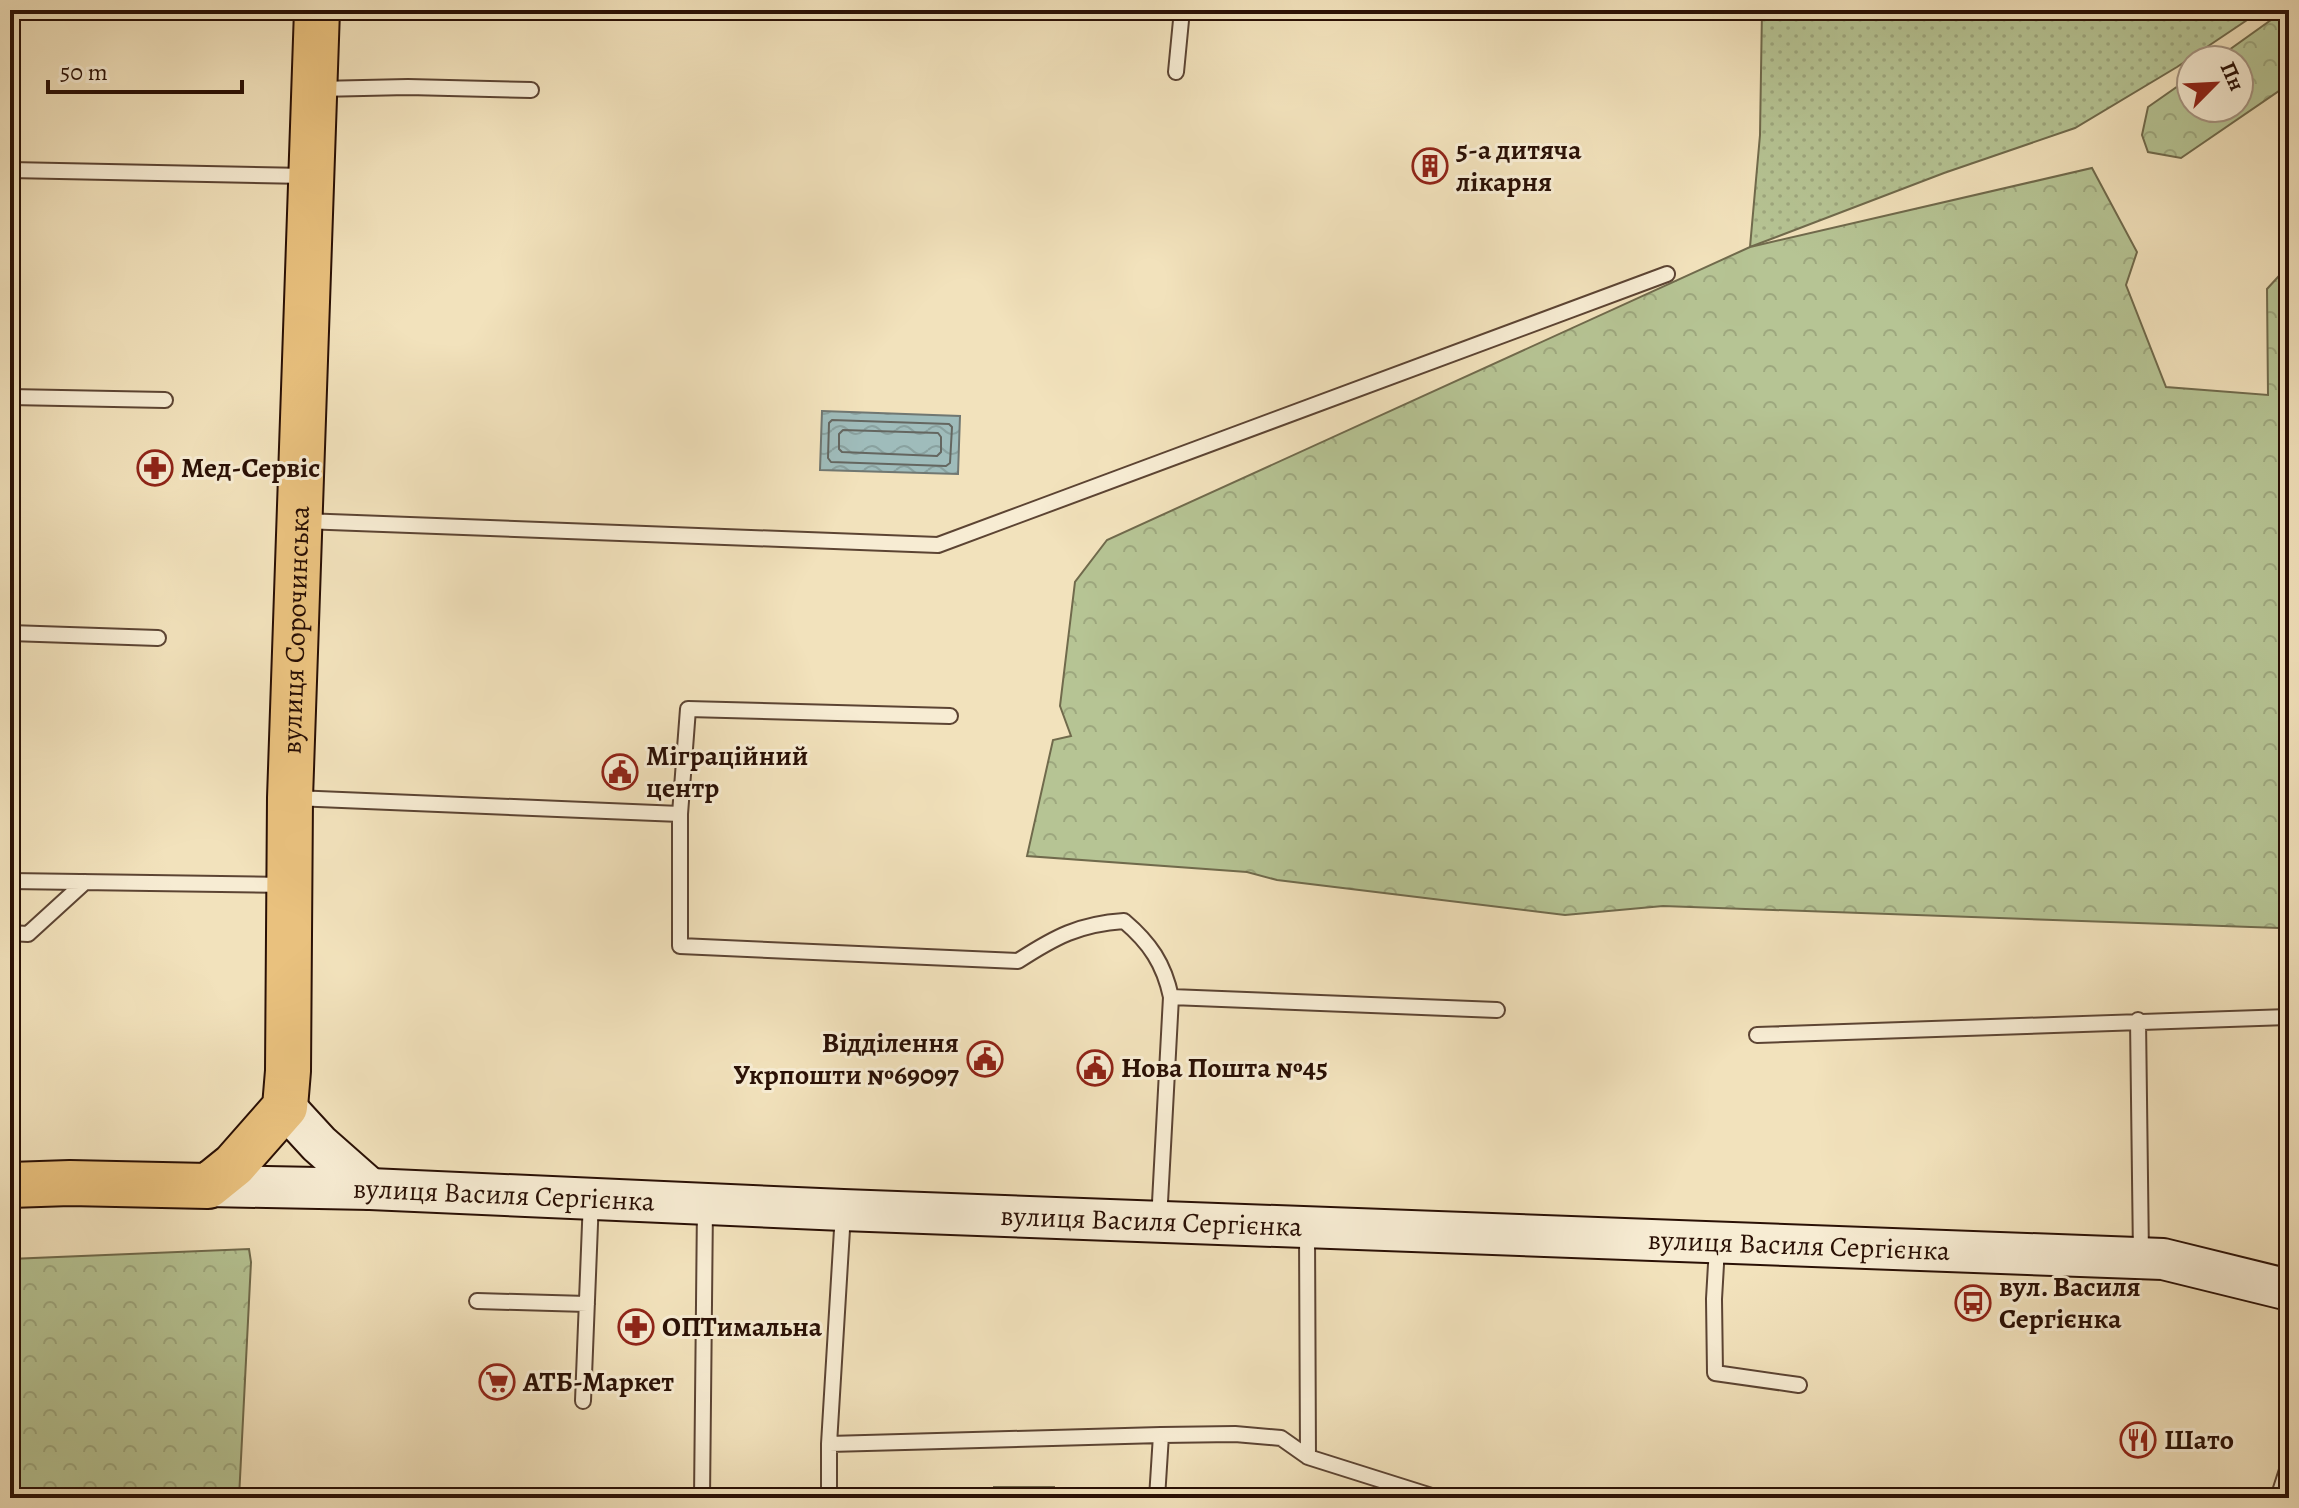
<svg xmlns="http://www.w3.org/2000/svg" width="2299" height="1508" font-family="Alegreya,serif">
	<defs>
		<pattern id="grass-dots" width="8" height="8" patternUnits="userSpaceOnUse" patternTransform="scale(2)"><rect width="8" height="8" fill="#b6c494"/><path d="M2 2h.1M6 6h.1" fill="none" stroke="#9da77e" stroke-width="1.8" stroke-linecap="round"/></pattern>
		<pattern id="forest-crowns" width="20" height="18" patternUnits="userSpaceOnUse" patternTransform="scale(2)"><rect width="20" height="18" fill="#b6c494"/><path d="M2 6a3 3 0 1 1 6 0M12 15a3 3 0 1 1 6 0" fill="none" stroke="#9da77e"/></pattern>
		<pattern id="water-waves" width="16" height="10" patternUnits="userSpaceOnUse" patternTransform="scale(2)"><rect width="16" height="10" fill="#9fbcbb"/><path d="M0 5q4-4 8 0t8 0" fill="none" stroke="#89a19f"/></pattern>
	</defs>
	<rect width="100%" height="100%" fill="#f2e2bc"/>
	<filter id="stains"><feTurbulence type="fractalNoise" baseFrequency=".0025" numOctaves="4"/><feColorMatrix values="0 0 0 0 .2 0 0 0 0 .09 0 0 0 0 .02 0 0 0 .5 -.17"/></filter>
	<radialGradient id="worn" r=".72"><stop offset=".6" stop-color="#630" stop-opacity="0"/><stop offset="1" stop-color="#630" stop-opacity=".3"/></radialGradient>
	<path fill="url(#grass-dots)" stroke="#706a4c" stroke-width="2" d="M1762 10H2262L2177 67 2075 128 1944 173 1750 247 1760 135Z"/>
	<path fill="url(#forest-crowns)" stroke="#706a4c" stroke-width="2" d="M2285 10H2289V84L2181 158 2148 152 2142 135 2148 107 2191 77V108H2239V60H2215Z
		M2092 168 2137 252 2126 285 2166 387 2268 395 2267 289 2289 265V920L2279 928 1663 906 1565 915 1277 880 1247 872 1027 856 1053 740 1071 736 1060 706 1075 582 1107 540 1750 247Z
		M249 1249 251 1262 239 1498H10V1259Z
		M994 1487H1054V1498H994Z"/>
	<path fill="url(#water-waves)" stroke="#707772" stroke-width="2" d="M822 411 960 416 958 474 820 470Z"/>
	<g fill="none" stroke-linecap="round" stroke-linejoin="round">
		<path stroke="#646660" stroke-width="2" d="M832 420 949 424 952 427 950 463 946 466 831 462 828 458 829 423Z
			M843 430 938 433 941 437V452L937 456 842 452 839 449V434Z"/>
		<defs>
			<path id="lane" d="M1176 72 1182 10
				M318 89 408 87 531 90
				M10 170 306 176
				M10 397 165 400
				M303 521 938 545 1667 274
				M10 633 158 638
				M294 798 680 814V946L1018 961C1055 937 1079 924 1124 921 1150 943 1164 964 1171 997
				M680 814 688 709 950 716
				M10 881 286 885
				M10 933 28 934 85 882
				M2138 1020 2141 1256
				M1757 1035 2289 1017
				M1159 1221 1171 997 1497 1010
				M1307 1231 1308 1457 1438 1498
				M1717 1247 1714 1299 1715 1373 1799 1385
				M477 1301 587 1304
				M583 1401 591 1199
				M1161 1435 1235 1434 1281 1438 1308 1457
				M829 1444 843 1213
				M702 1498 705 1206
				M829 1498V1444L1161 1435 1157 1498
				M2278 1498 2289 1464"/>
			<g id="secondary">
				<path d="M285 1107 319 1144 370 1189"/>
				<path id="s1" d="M208 1186 370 1189 843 1210 2163 1259 2289 1290"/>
			</g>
			<g id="primary">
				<path id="s2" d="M10 1185 70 1183 208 1186 234 1165 285 1107 288 1071 290 798 317 10"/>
			</g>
		</defs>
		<use href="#lane" stroke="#5c4433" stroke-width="18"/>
		<use href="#secondary" stroke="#2a1005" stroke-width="44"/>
		<use href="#primary" stroke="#2a1005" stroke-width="48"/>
		<use href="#lane" stroke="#f7ecd3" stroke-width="14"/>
		<use href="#secondary" stroke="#f7ecd3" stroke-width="40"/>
		<use href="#primary" stroke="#e9c17e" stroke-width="44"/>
	</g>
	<defs>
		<symbol id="building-ring" viewBox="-11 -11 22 22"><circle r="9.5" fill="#f7ecd3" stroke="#8f2418" stroke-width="1.5"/><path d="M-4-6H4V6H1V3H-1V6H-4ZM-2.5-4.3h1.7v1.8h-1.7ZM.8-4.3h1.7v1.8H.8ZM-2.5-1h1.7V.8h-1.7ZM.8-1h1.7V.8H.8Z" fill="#8f2418"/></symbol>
		<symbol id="pharmacy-ring" viewBox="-11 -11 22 22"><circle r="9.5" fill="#f7ecd3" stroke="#8f2418" stroke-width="1.5"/><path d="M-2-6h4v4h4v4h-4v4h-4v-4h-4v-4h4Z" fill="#8f2418"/></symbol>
		<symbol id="civic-ring" viewBox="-11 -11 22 22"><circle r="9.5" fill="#f7ecd3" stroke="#8f2418" stroke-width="1.5"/><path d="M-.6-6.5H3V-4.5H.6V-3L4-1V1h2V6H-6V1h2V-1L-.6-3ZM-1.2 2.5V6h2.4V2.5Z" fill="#8f2418"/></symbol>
		<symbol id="bus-ring" viewBox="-11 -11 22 22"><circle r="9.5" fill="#f7ecd3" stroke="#8f2418" stroke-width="1.5"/><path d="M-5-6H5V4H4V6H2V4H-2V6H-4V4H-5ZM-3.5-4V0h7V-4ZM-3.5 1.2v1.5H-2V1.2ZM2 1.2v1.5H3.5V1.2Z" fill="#8f2418"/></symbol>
		<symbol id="supermarket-ring" viewBox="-11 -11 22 22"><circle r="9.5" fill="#f7ecd3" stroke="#8f2418" stroke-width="1.5"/><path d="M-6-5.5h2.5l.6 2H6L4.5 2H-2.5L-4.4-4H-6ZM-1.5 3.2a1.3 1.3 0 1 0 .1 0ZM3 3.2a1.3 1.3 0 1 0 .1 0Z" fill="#8f2418"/></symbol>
		<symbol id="restaurant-ring" viewBox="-11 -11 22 22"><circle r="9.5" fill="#f7ecd3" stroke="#8f2418" stroke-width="1.5"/><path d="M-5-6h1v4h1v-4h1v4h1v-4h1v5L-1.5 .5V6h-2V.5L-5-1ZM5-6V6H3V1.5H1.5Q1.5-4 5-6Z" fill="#8f2418"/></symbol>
	</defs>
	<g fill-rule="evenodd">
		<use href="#building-ring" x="1410" y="146" width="40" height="40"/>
		<use href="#pharmacy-ring" x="135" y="448" width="40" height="40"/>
		<use href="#civic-ring" x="600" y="752" width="40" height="40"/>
		<use href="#civic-ring" x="965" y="1039" width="40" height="40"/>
		<use href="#civic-ring" x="1075" y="1048" width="40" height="40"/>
		<use href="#bus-ring" x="1953" y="1283" width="40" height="40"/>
		<use href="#pharmacy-ring" x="616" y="1307" width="40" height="40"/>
		<use href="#supermarket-ring" x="477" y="1362" width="40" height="40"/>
		<use href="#restaurant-ring" x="2118" y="1420" width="40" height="40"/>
	</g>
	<g text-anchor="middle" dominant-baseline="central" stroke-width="6" stroke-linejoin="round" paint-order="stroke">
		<g font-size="28" font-weight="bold" fill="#2a1005" stroke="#f7ecd3" text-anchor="start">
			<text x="1456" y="150">5-а дитяча<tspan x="1456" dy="32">лікарня</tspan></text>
			<text x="181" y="468">Мед-Сервіс</text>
			<text x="646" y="756">Міграційний<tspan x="646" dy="32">центр</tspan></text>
			<text x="959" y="1043" text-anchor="end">Відділення<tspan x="959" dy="32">Укрпошти №69097</tspan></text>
			<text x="1121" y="1068">Нова Пошта №45</text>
			<text x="1999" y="1287">вул. Василя<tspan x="1999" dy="32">Сергієнка</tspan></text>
			<text x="662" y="1327">ОПТимальна</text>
			<text x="523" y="1382">АТБ-Маркет</text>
			<text x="2164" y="1440">Шато</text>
		</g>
		<g font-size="28" fill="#2a1005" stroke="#f7ecd3">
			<text stroke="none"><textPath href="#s2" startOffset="786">вулиця Сорочинська</textPath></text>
			<text stroke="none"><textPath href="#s1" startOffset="296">вулиця Василя Сергієнка</textPath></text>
			<text stroke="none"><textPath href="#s1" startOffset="944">вулиця Василя Сергієнка</textPath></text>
			<text stroke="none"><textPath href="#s1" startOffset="1592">вулиця Василя Сергієнка</textPath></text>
		</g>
	</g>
	<rect width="2299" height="1508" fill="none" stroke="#f2e2bc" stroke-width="40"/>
	<rect x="12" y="12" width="2275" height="1484" fill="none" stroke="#2a1005" stroke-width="4"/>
	<rect x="20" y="20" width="2259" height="1468" fill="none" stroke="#2a1005" stroke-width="2"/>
	<g transform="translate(2215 84) rotate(66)"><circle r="38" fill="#f7ecd3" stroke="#a59481" stroke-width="2"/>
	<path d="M0-6L14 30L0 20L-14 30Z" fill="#8f2418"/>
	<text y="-12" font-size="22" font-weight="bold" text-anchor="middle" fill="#2a1005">Пн</text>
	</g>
	<path d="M48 80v12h194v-12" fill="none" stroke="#2a1005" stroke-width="4"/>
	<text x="60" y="80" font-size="24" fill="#2a1005" stroke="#f7ecd3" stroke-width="6" paint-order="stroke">50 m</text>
	<rect width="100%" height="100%" filter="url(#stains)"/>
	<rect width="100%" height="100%" fill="url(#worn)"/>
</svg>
